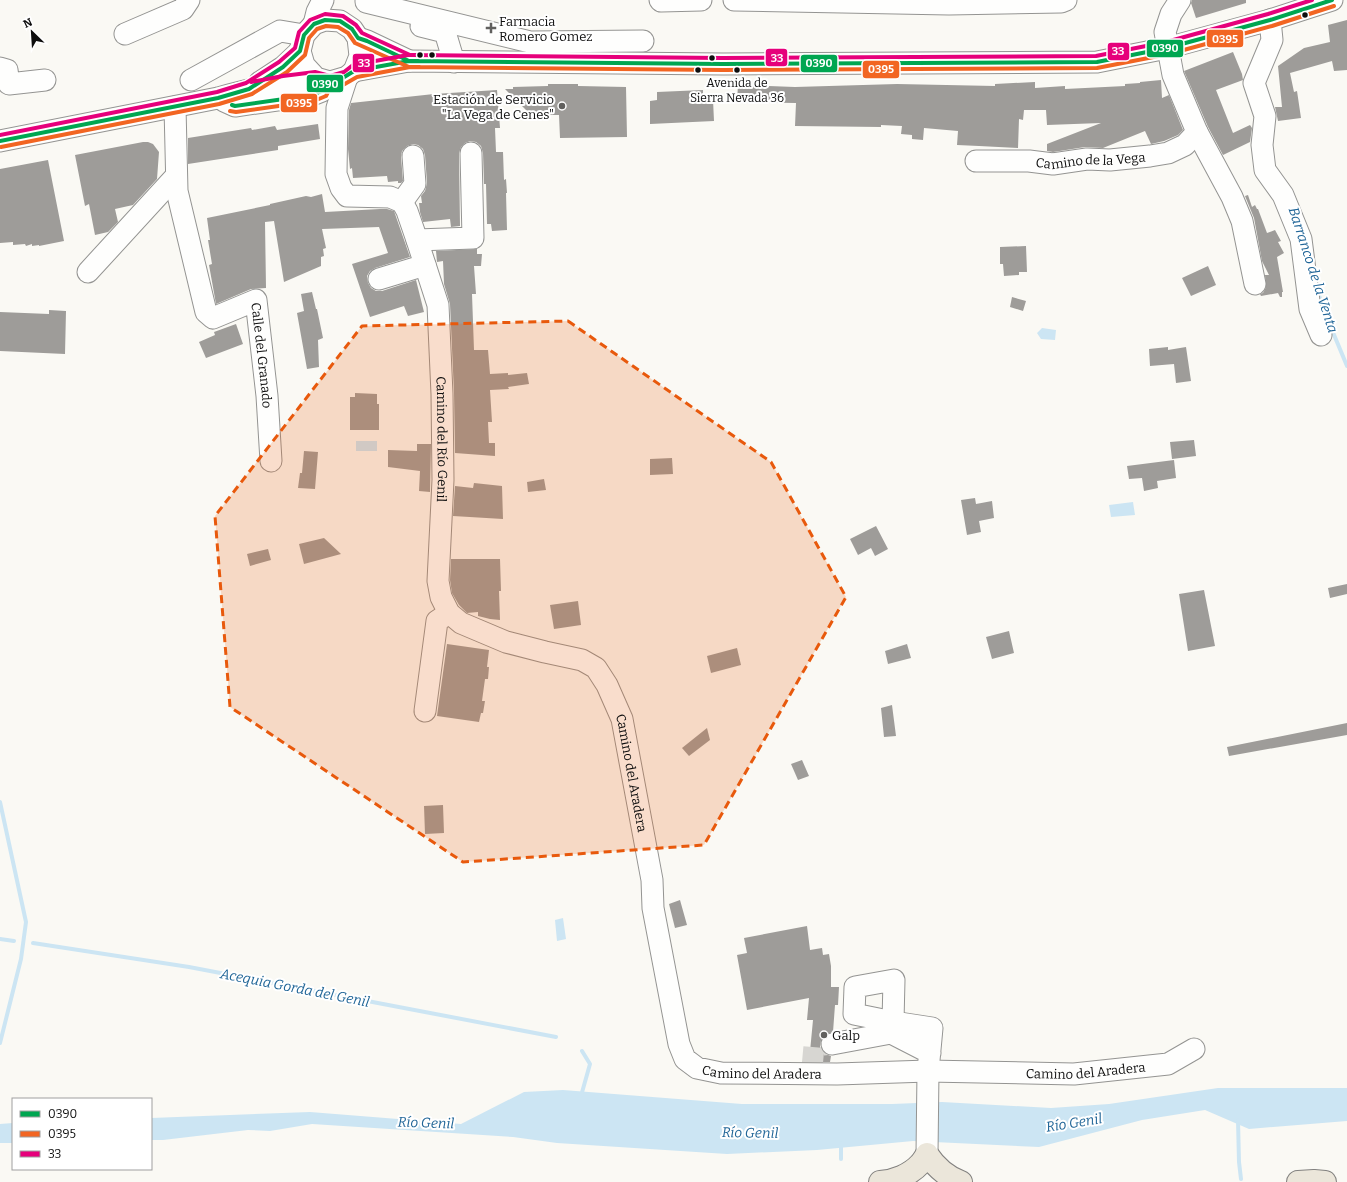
<svg xmlns="http://www.w3.org/2000/svg" width="1347" height="1182" font-family="Bitter,serif">
	<rect width="100%" height="100%" fill="#faf9f4"/>
	<path fill="#cce5f3" d="M1042 328 1056 330 1055 340 1041 339 1037 333Z
		M356 441H377V451H356Z
		M1133 502 1135 515 1111 517 1109 505Z
		M563 918 566 939 557 941 555 920Z
		M1218 1088H1347V1121L1249 1129 1205 1110 1142 1120 1039 1147 913 1141 817 1150 727 1154 557 1143 513 1137 312 1124 270 1131 248 1130 163 1140H151V1118L310 1112 461 1124 524 1092 563 1090 742 1104H892L942 1102 1051 1108 1109 1104Z
		M13 1123V1143H0V1124Z"/>
	<g fill="none" stroke-linecap="round" stroke-linejoin="round">
		<path stroke="#cce5f3" stroke-width="4" d="M1317 288 1322 306 1347 366
			M0 802 26 922 21 959 0 1043
			M0 939 14 941
			M33 943 189 967 556 1037
			M581 1096 590 1064 582 1051
			M1238 1120 1239 1162 1241 1179
			M841 1143V1159"/>
	</g>
	<path fill="#9e9c99" d="M1192 0H1246V3L1196 18 1191 3Z
		M1347 20V70L1334 71 1332 61 1290 73 1294 92 1297 91 1301 118 1278 121 1275 107H1282L1278 66 1304 48 1330 42 1328 25Z
		M1233 52 1242 74 1243 80 1216 90 1233 133 1250 125 1252 128 1250 142 1223 155 1208 127 1184 71Z
		M1161 80 1162 98 1169 95 1183 130 1178 135 1164 141 1151 144 1145 131 1103 148 1085 147 1053 152 1047 151V144L1101 123 1047 125 1046 110H1024L1023 120 1019 119 1018 148 979 146 957 145 958 131 924 128 923 140 912 139V135L901 134 902 126 881 125V127L795 126 796 103 737 102 738 85 795 87 897 84 995 86V84L1035 82V88L1065 86V89L1125 86V84L1140 83V82Z
		M548 84H578V86L626 87 627 137 560 138 559 115H531L505 89H513V87L548 86Z
		M497 90 500 128H495L496 152H503L504 180 506 179 507 193H506L507 230 492 231 491 224H487L486 184H484L483 153 481 146 476 142 470 141 465 143 461 147 459 153 460 226 451 227 450 219 423 222 420 212 419 203H422L421 196 425 191 427 183 425 155 423 149 418 145 413 144 407 146 402 151 401 157 403 181 401 183H398V181L388 182 387 176 353 178 352 168 350 169 348 149 349 110 351 103 434 94Z
		M703 90V100H713L714 121 650 124V101L657 100V92Z
		M318 124 320 139 278 146V150L188 164V138L251 128 252 130 275 126 277 130Z
		M143 142H148L153 144 159 152 157 179 133 205 115 209 118 222 108 232 95 235 89 204 85 206 75 155Z
		M48 160 64 241 39 246V245L32 246V244L26 246 25 244 13 245V242L0 243V169Z
		M322 194 325 212 380 209H387L394 211 410 257 375 268 370 271 367 276 368 283 371 288 376 291H382L416 280 424 312 408 316 404 306 370 317 352 264 388 253 379 227 322 229 326 248 323 249 324 256 321 257V266L284 282 274 221 265 222 266 288 251 289 216 304 209 265 212 264 208 240H210L207 218 270 205V204L306 196 311 197Z
		M1248 195 1252 207 1255 205 1257 209H1258L1267 233 1275 230 1281 241 1278 242 1284 253 1277 257 1283 292H1282V297H1280L1278 293 1261 296 1260 294 1263 293 1266 287 1265 275H1269L1262 261 1254 218 1245 196Z
		M1026 246 1027 272H1019V275L1004 276 1003 264H1000V247Z
		M477 249V254H482L481 266H474L476 294H472L474 350H488L490 374 508 373V375L527 373 529 384 508 387 509 389 490 390 492 422H488L489 443H495V456L455 453 454 393 450 304 444 284 443 261 437 262 436 251Z
		M1208 266 1216 285 1191 296 1182 278Z
		M312 292 316 309H317L323 338 318 340 319 367 307 369 297 313 304 311 301 294Z
		M1012 297 1026 301 1023 311 1010 307Z
		M49 310 66 311 65 354 0 351V312L49 314Z
		M236 324 243 344 206 358 199 342 215 335 214 332Z
		M1168 347V350L1186 347 1191 381 1176 383 1174 364 1150 366 1149 349Z
		M355 393 377 394V404H379V430H350V397H355Z
		M1194 440 1196 456 1172 459 1170 442Z
		M417 444H431L430 492 419 491 420 471 388 467V450L417 451Z
		M304 451 318 452 315 489 298 488 300 473H302Z
		M672 458 673 474 650 475V459Z
		M1174 460 1176 478 1157 481 1158 488 1144 491 1142 478 1129 479 1127 466Z
		M544 479 546 490 528 492 527 482Z
		M474 483 502 486 503 519 453 516 455 486 473 488Z
		M975 498 976 504 992 501 994 518 979 521 981 532 967 535 961 500Z
		M876 526 888 549 875 556 871 548 858 555 850 539Z
		M324 538 341 554 304 564 299 544Z
		M268 549 271 560 250 566 247 554Z
		M451 559H500L501 591H499L500 620 490 619 478 616V612L467 613 459 605 452 593 450 580Z
		M1347 584V594L1330 598 1328 588Z
		M1204 590 1215 646 1188 651 1179 594Z
		M578 601 581 625 554 629 550 605Z
		M1009 631 1014 653 992 659 986 637Z
		M447 644 489 650 487 667H489L488 679H485L482 701H485L483 713H481L479 722 437 716Z
		M907 644 911 658 888 664 885 651Z
		M737 648 741 665 711 673 707 656Z
		M892 705 896 736 884 737 881 708Z
		M1347 723V735L1229 756 1227 747Z
		M707 728 710 740 689 756 682 748Z
		M802 760 809 776 798 780 791 764Z
		M443 805 444 833 425 834 424 806Z
		M680 900 687 925 675 928 669 904Z
		M807 926 810 950 822 948 823 955 829 954 831 966V987H839L838 1005H835L833 1032 825 1035 821 1040 820 1047 823 1051 828 1055 831 1056 830 1062H809L813 1020H807L809 998 747 1010 737 955 747 953 744 938Z"/>
	<g fill="none" stroke-linecap="round" stroke-linejoin="round">
		<path stroke="#d7d6d2" stroke-width="21" stroke-dasharray="21 10" stroke-linecap="butt" d="M812 1068 814 1046 832 1044"/>
		<defs>
			<g id="minor">
				<path d="M366 0V2L530 42 643 41"/>
				<path d="M660 0 661 1 701 0"/>
				<path d="M734 0 949 4 1061 2 1066 0"/>
				<path d="M325 20 340 21 352 29 358 38 360 56 354 71 347 77 330 82 316 78 304 65 300 51 304 35 314 24Z"/>
				<path d="M1270 20 1272 40 1254 83 1265 116 1262 145 1265 170 1283 195 1301 239 1310 309 1321 335"/>
				<path d="M314 24 317 12 323 0"/>
				<path d="M421 26 445 32 454 62"/>
				<path d="M125 34 183 9 189 0"/>
				<path d="M358 38 367 41 409 61"/>
				<path d="M0 68 7 70 9 84 45 80"/>
				<path d="M354 71 409 61 723 64 1097 62 1167 48 1270 20 1332 0"/>
				<path id="s1" d="M347 77 337 108 336 174 341 188 347 196 390 197 402 202 407 211 417 240 438 305 442 394 443 480 438 581 441 597 449 613 461 623 506 642 545 652 582 660 596 668 607 685 622 719 652 880 653 908 679 1044 685 1059 697 1068 721 1073 837 1074 928 1071 1074 1074 1168 1064 1194 1049"/>
				<path d="M191 80 280 31 304 35"/>
				<path d="M260 82 283 67 300 51"/>
				<path d="M224 101 235 106 312 95 322 91 326 82"/>
				<path id="s2" d="M175 107 177 191 206 312 213 318 256 300 267 396 271 461"/>
				<path d="M1197 132 1232 197 1242 221 1255 284"/>
				<path d="M0 141 218 98C251 89 283 81 316 78"/>
				<path id="s3" d="M976 161H1029L1053 164 1087 159 1110 160 1150 156 1168 153 1185 145 1197 132 1173 75 1165 32 1171 14 1180 0"/>
				<path d="M402 202 415 184 413 156"/>
				<path d="M417 240 473 238 471 153"/>
				<path d="M88 272 176 176"/>
				<path d="M379 279 425 265"/>
				<path d="M425 711 437 621 449 613"/>
				<path d="M894 980 893 1022 854 1014 855 987Z"/>
				<path d="M832 1044 891 1033"/>
				<path d="M927 1154 928 1071 932 1028 893 1022 891 1033 930 1053"/>
			</g>
			<path id="major" d="M880 1182C894 1181 910 1175 920 1164 923 1161 925 1157 927 1154 935 1166 947 1177 961 1182
				M1298 1182 1314 1181 1325 1182"/>
		</defs>
		<use href="#minor" stroke="#949492" stroke-width="23"/>
		<use href="#major" stroke="#82817f" stroke-width="24"/>
		<use href="#minor" stroke="#fefefd" stroke-width="21"/>
		<use href="#major" stroke="#ebe6da" stroke-width="22"/>
		<defs>
			<path id="bus-1" d="M232 105 235 106 312 95 322 91 326 82H334L341 79 354 71 409 61H420
				M0 141 218 98 249 89 283 67 300 51 304 35 314 24 325 20 340 21 352 29 358 38 367 41 409 61 723 64 1097 62 1167 48 1270 20 1332 0"/>
			<path id="bus-2" d="M230 111 236 112 314 101 326 96 330 88 343 85 357 77 410 67H420
				M1 147 219 104 252 94 287 72 305 55 309 38 317 29 326 26 338 27 348 33 355 43 409 67 723 70 1097 68 1169 54 1272 26 1334 6"/>
			<path id="bus-3" d="M251 82 283 76 315 72 330 76 344 72 353 65 408 55H420
				M0 135 217 92 246 83 279 62 295 48 299 32 310 20 325 14 343 16 356 25 362 33 410 55 723 58 1096 56 1166 42 1268 14 1312 0"/>
		</defs>
		<use href="#bus-1" stroke="#fff" stroke-width="7"/>
		<use href="#bus-2" stroke="#fff" stroke-width="7"/>
		<use href="#bus-3" stroke="#fff" stroke-width="7"/>
		<use href="#bus-1" stroke="#00a651" stroke-width="4"/>
		<use href="#bus-2" stroke="#f26522" stroke-width="4"/>
		<use href="#bus-3" stroke="#e6007b" stroke-width="4"/>
	</g>
	<path fill="#e8590c" fill-opacity="0.2" stroke="#e8590c" stroke-width="3" stroke-dasharray="8 5" stroke-linejoin="round" d="M568 321 771 462 846 597 704 845 463 862 230 707 215 516 362 326Z"/>
	<g fill="#0e0e0e" stroke="#fff" stroke-width="1.5">
		<circle cx="1305" cy="15" r="3.5"/>
		<circle cx="420" cy="55" r="3.5"/>
		<circle cx="432" cy="55" r="3.5"/>
		<circle cx="712" cy="58" r="3.5"/>
		<circle cx="698" cy="70" r="3.5"/>
		<circle cx="737" cy="70" r="3.5"/>
	</g>
	<g fill="#61605e" stroke="#fff" stroke-width="1.5">
		<path d="M489 22h4v4h4v4h-4v4h-4v-4h-4v-4h4z"/>
		<circle cx="562" cy="106" r="4"/>
		<circle cx="824" cy="1035" r="4"/>
	</g>
	<g text-anchor="middle" dominant-baseline="central" stroke-width="4" stroke-linejoin="round" paint-order="stroke">
		<g font-size="12" fill="#0e0e0e" stroke="#fff">
			<text x="737" y="83">Avenida de<tspan x="737" dy="15">Sierra Nevada 36</tspan></text>
		</g>
		<g font-size="13" fill="#0e0e0e" stroke="#fff" text-anchor="start">
			<text x="499" y="21">Farmacia<tspan x="499" dy="15">Romero Gomez</tspan></text>
			<text x="554" y="99" text-anchor="end">Estación de Servicio<tspan x="554" dy="15">"La Vega de Cenes"</tspan></text>
			<text x="832" y="1035">Galp</text>
		</g>
		<g font-size="13" fill="#0e0e0e" stroke="#fff">
			<text stroke="none"><textPath href="#s3" startOffset="115">Camino de la Vega</textPath></text>
			<text stroke="none"><textPath href="#s2" startOffset="320">Calle del Granado</textPath></text>
			<text stroke="none"><textPath href="#s1" startOffset="423">Camino del Río Genil</textPath></text>
			<text stroke="none"><textPath href="#s1" startOffset="870">Camino del Aradera</textPath></text>
			<text stroke="none"><textPath href="#s1" startOffset="1566">Camino del Aradera</textPath></text>
			<text stroke="none"><textPath href="#s1" startOffset="1242">Camino del Aradera</textPath></text>
		</g>
		<g font-size="14" font-style="italic" fill="#206597" stroke="#fff">
			<text transform="translate(1313 270) rotate(72)">Barranco de la Venta</text>
			<text transform="translate(295 988) rotate(11)">Acequia Gorda del Genil</text>
			<text transform="translate(426 1123) rotate(2)">Río Genil</text>
			<text transform="translate(1074 1123) rotate(-9)">Río Genil</text>
			<text transform="translate(750 1133) rotate(1)">Río Genil</text>
		</g>
	</g>
	<g stroke="#fff" stroke-width="1.5">
		<rect x="1206" y="29" width="38" height="19" rx="4" fill="#f26522"/>
		<rect x="1146" y="39" width="38" height="19" rx="4" fill="#00a651"/>
		<rect x="1107" y="42" width="23" height="19" rx="4" fill="#e6007b"/>
		<rect x="765" y="48" width="23" height="19" rx="4" fill="#e6007b"/>
		<rect x="352" y="53" width="23" height="20" rx="4" fill="#e6007b"/>
		<rect x="800" y="54" width="38" height="19" rx="4" fill="#00a651"/>
		<rect x="862" y="60" width="38" height="19" rx="4" fill="#f26522"/>
		<rect x="306" y="74" width="38" height="19" rx="4" fill="#00a651"/>
		<rect x="280" y="93" width="38" height="20" rx="4" fill="#f26522"/>
	</g>
	<g font-size="11" text-anchor="middle" font-weight="bold" fill="#fff">
		<text x="1225" y="43">0395</text>
		<text x="1165" y="52">0390</text>
		<text x="1118" y="55">33</text>
		<text x="777" y="62">33</text>
		<text x="364" y="67">33</text>
		<text x="819" y="67">0390</text>
		<text x="881" y="73">0395</text>
		<text x="325" y="88">0390</text>
		<text x="299" y="107">0395</text>
	</g>
	<rect x="12" y="1098" width="140" height="72" fill="#ffffff" stroke="#9f9f9f"/>
	<rect x="20" y="1111" width="20" height="6" fill="#00a651" stroke="#9f9f9f"/>
	<text x="48" y="1118" font-size="12" fill="#0e0e0e">0390</text>
	<rect x="20" y="1131" width="20" height="6" fill="#f26522" stroke="#9f9f9f"/>
	<text x="48" y="1138" font-size="12" fill="#0e0e0e">0395</text>
	<rect x="20" y="1151" width="20" height="6" fill="#e6007b" stroke="#9f9f9f"/>
	<text x="48" y="1158" font-size="12" fill="#0e0e0e">33</text>
	<g transform="translate(32 32) rotate(335)" stroke="#ffffff" stroke-width="3" paint-order="stroke">
	<path d="M0-3L7 15L0 10L-7 15Z" fill="#0e0e0e"/>
	<text y="-6" font-size="11" font-weight="bold" text-anchor="middle" fill="#0e0e0e">N</text>
	</g>
</svg>
